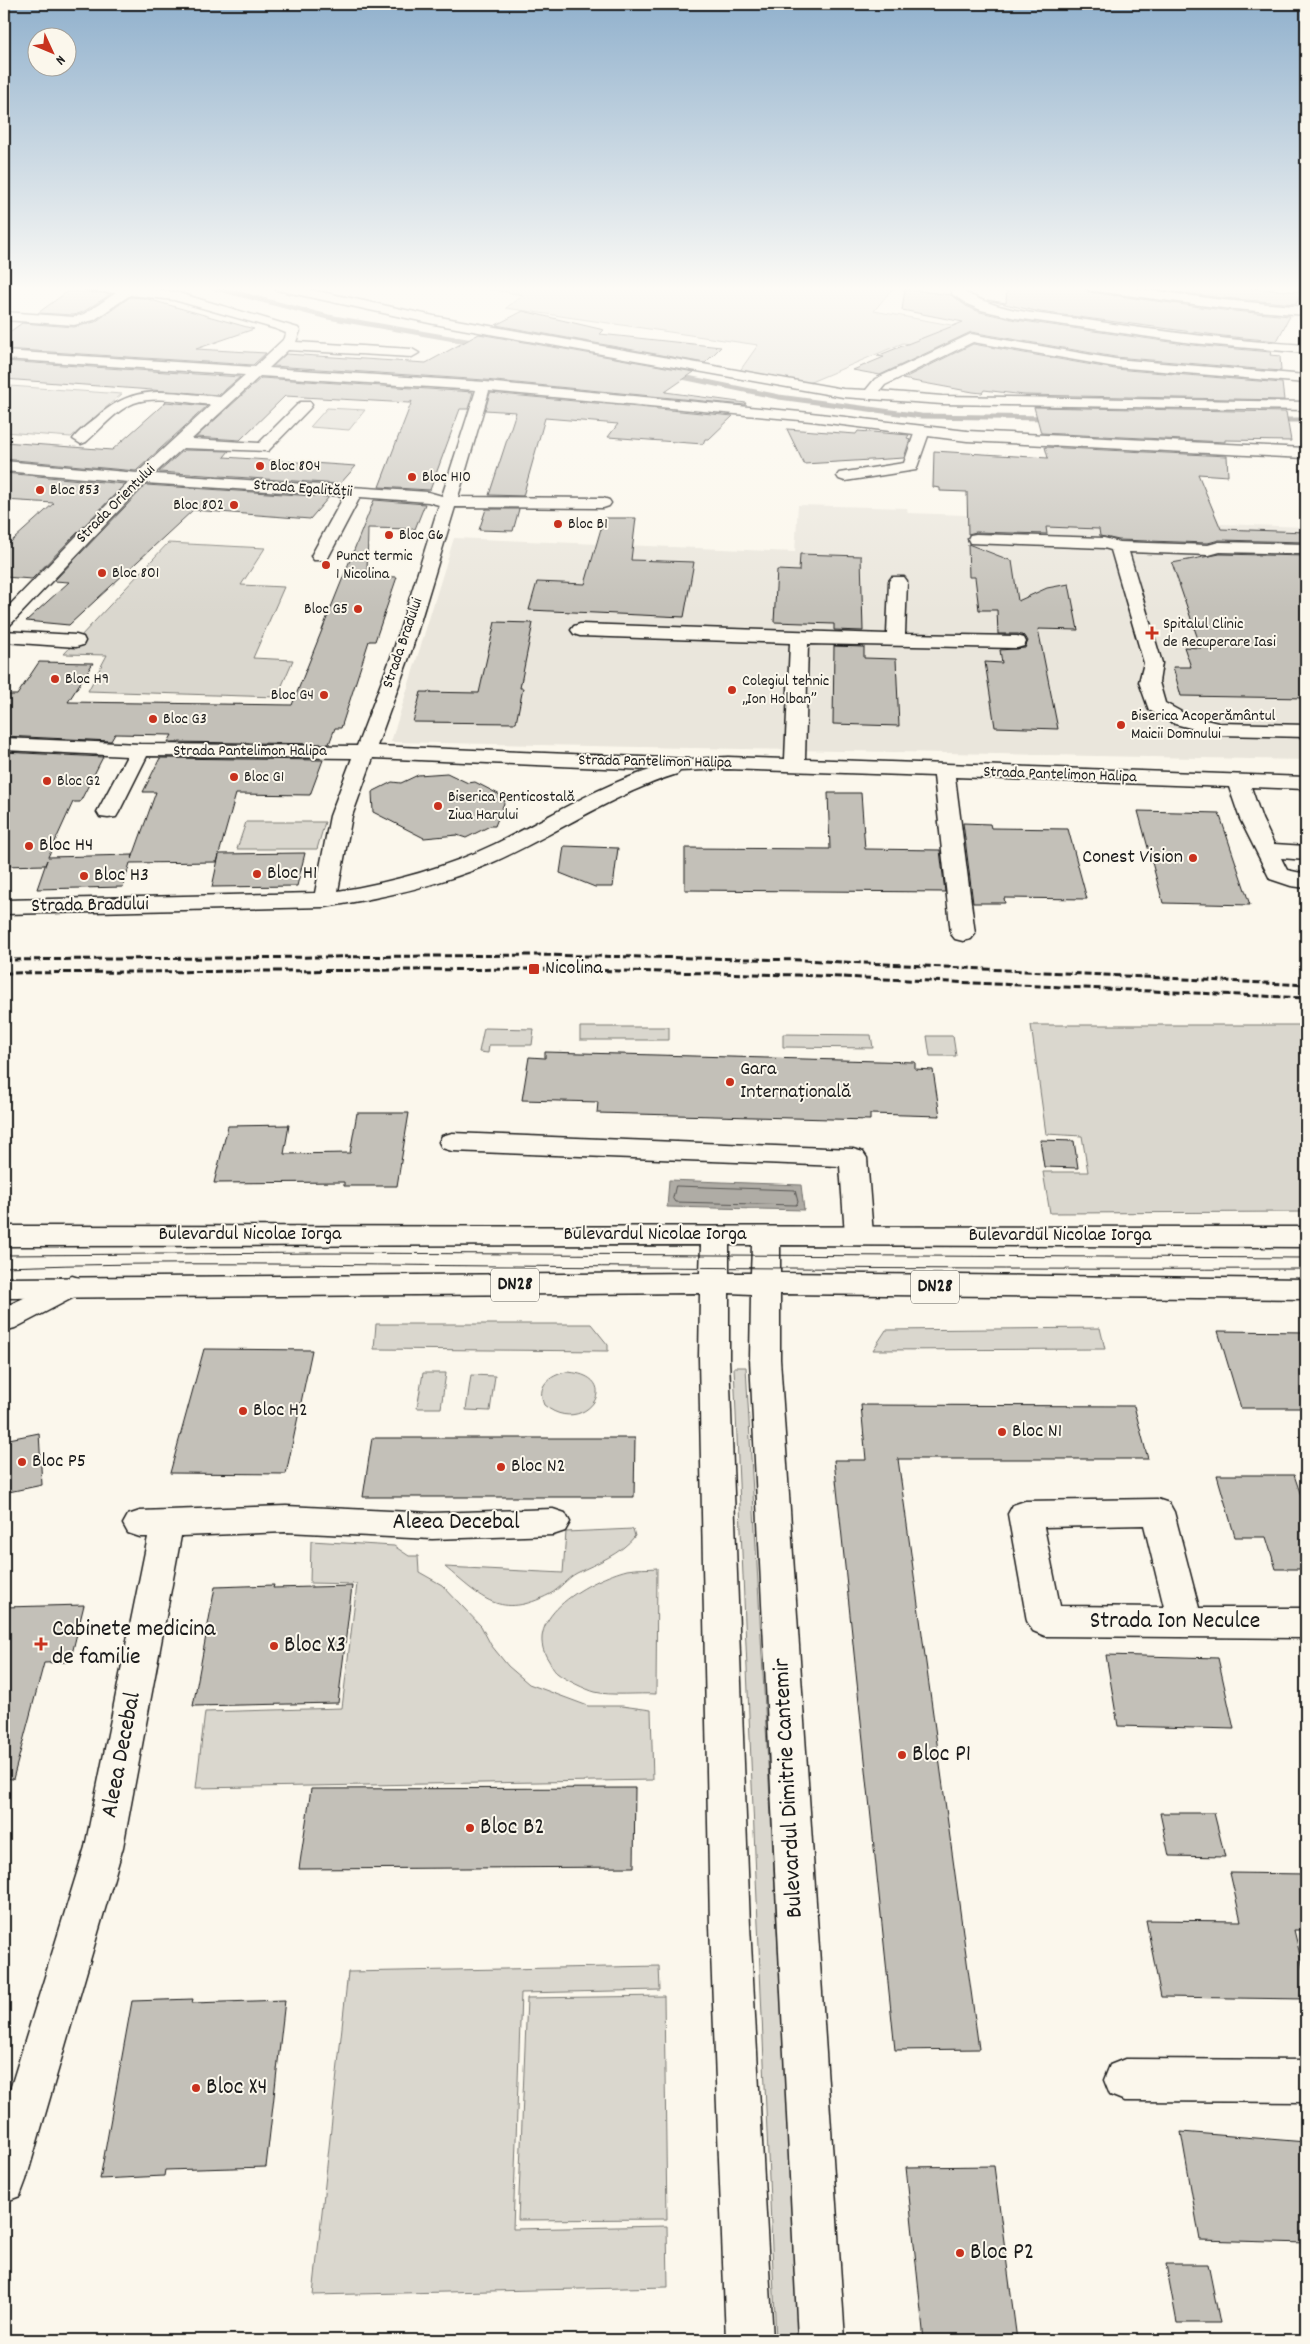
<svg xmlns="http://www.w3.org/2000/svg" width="1310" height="2344" font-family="Dekko,sans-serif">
	<rect width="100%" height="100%" fill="#fbf7ec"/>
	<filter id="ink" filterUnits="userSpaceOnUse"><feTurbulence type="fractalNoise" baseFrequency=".02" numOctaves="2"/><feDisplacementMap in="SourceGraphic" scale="10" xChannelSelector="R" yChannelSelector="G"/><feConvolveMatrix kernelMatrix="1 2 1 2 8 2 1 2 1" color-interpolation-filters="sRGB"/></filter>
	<g filter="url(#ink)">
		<path fill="#eae6dc" d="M798 505 907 508 908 513 1306 527V760L391 742 454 538 795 552Z"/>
		<path fill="#dad7ce" stroke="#7b7a75" d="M469 286H897L892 289 874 311 984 331 947 349 903 343 806 384 739 372 758 345 506 308 523 295Z
			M10 386 122 394 71 437 4 432V390Z
			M327 408 365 410 349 430 310 427Z
			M168 543 265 548 241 585 284 587 253 658 293 660 277 697 88 691 107 655 64 654Z
			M246 822H325L317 849H237Z
			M1031 1025H1306V1212L1050 1213 1043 1172H1088L1082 1136 1046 1134Z
			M580 1027H669V1040H580Z
			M484 1028 534 1029 532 1045H489L488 1053 479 1052Z
			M783 1034 871 1035 873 1048 783 1047Z
			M927 1036H953L956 1056H930Z
			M376 1324H591L608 1345V1351L374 1349Z
			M1100 1328 1105 1349 873 1350 886 1330Z
			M734 1367H746L800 2340H776Z
			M566 1372C628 1375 585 1439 544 1405 536 1386 549 1376 566 1372Z
			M423 1373H446L441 1408H417Z
			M471 1375 495 1376 490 1411 466 1410Z
			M633 1529 635 1536C621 1554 597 1563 577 1573 567 1578 560 1589 550 1594 500 1620 482 1598 445 1567L563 1573 566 1532Z
			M311 1541 394 1546 409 1556H418L419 1572 442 1585 481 1626 491 1645 508 1666 529 1684 588 1706H622L651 1710 653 1780 196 1788 205 1712 342 1708 357 1584 310 1583Z
			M657 1568 656 1694C639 1693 610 1696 595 1692 587 1690 564 1679 557 1673 554 1671 551 1665 549 1661 519 1617 592 1579 627 1570 637 1568 648 1569 657 1568Z
			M659 1966 660 1990 521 1993 513 2229 667 2226 668 2287 313 2295 348 1972Z
			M664 1996 667 2219 518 2220 527 1998Z"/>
		<path fill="#afaca5" stroke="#74726e" d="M669 1180 801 1185 804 1210 667 1207Z"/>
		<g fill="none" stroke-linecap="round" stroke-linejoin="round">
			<path stroke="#575653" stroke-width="1" d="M676 1186 795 1190 798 1202 796 1205 675 1202 673 1199Z"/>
			<path stroke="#74726e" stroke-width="5" d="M208 286 328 317 478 343
				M673 375 779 397 921 416 1050 418
				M1274 420H1306"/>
		</g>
		<path fill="#c3c0b8" stroke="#1c1c1c" d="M1007 286H1081L1089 292 1223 310 1290 316 1277 341 1223 336 1040 312 987 300 1006 303Z
			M1131 286H1225L1302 292 1296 304 1223 298Z
			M905 289 951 295 966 306 980 312 1016 320 1192 345 1271 352 1270 355 1280 356 1281 371 1115 357 971 332 880 375 853 370 884 357 877 356 963 322 902 310Z
			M68 291 99 293 111 294 83 312 74 315 38 313Z
			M130 297 144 298 254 329 196 349 266 353 253 365 4 349V336L22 323 74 327 95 322Z
			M523 311 604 330 600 334 721 347 705 363 496 325Z
			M479 334 694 372 665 392 746 403 745 405 485 380 273 366 286 354 426 363Z
			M973 344 1115 369 1282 383 1284 400 1024 395 984 390 982 393 973 392 902 379Z
			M4 361 240 377 219 395 4 379Z
			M261 378 473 392 468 409H460L430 490 379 487 412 401 409 403 285 396 240 440 196 437Z
			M490 393 733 416 709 439H705L703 444 608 437 618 424 545 418 523 496 489 495 516 412 485 410Z
			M166 402 207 406 136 471 4 459V442L112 450Z
			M1034 407 1286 412 1291 441 1225 440V442L1041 433Z
			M787 429 856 434 858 431 909 435 907 438 910 439 904 458 804 464Z
			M1045 447 1227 456 1228 476 1198 474 1221 529 1306 532V542L1219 540 1208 543 1119 540 1100 536 1099 529 1046 527 1047 534 976 532 968 534 967 492 940 491V488L933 487 934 451 1048 458Z
			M184 450 229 451 224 457 356 466 340 484 159 472Z
			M4 473 125 484 32 579 4 577V548L54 503 4 500Z
			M146 485 329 497 310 519 193 510 69 625 26 621 69 582 54 581Z
			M374 500 425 504 415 529 368 528 367 576 397 577 375 641H369L341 728H335L329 744 168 742 172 735 115 734 111 741 4 736V695H17L39 662 93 663 68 702 292 705Z
			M486 509H519L513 531 479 530Z
			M604 518H636L631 560 694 562 684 617 529 610 537 582 585 584Z
			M968 544 1012 561 1018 601 1047 588 1069 584 1078 630 1038 629 1058 729 995 727 985 662 1002 663 1000 650 1025 648 1028 641 1025 636 1018 634H998L997 610H979L975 577H969Z
			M800 554 861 556 863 631 834 630V624L774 622 777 570 799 571Z
			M1220 554 1306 556V698L1181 696 1173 667H1191L1184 647 1201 648 1172 563Z
			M495 622 533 623 520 688H523L516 723 413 722 421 692 479 693Z
			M834 646 864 647V658L896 659 899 726 833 724Z
			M4 752 103 757 80 802H73L48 857 133 855 132 859 156 792H143L160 758 323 760 310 795 236 794 219 854 305 853 297 886 212 887 219 855 217 862 130 863 123 887 37 889 47 860 45 865 4 866Z
			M447 773 468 783 475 782 506 798 495 826H490L466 838 457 835 424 838 373 812 372 792 392 782 401 783 418 775Z
			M828 793H861L865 849 940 850 945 892 685 890V848L830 849Z
			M1138 811 1219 813 1250 905 1163 903Z
			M963 823 990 824 991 828 1068 829 1087 899 1004 898 1005 903H973Z
			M564 846 618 848 613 887H595L560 873Z
			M545 1052 915 1062V1069L933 1070 940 1116 870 1114V1120L597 1113 598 1102 522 1100 529 1057 545 1058Z
			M357 1113H409L397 1186H344V1182L214 1183 228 1126 289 1125 284 1154 350 1153Z
			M1040 1140 1074 1141 1078 1168 1044 1167Z
			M1218 1331 1306 1332V1408H1241Z
			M204 1349 312 1350 286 1474 170 1473Z
			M861 1405 1134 1406 1148 1459H898L979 2049 895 2050 834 1460H866Z
			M39 1433 42 1485 4 1493V1440Z
			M372 1438H635L634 1497H363Z
			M1217 1475H1294L1306 1510V1569H1276L1266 1537H1235Z
			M274 1585 273 1588 352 1586 338 1703 193 1706 215 1587Z
			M84 1605 70 1662 44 1663 13 1779 4 1778V1607Z
			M1106 1655 1218 1658 1234 1729 1118 1726Z
			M635 1788 634 1867 299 1869 311 1789Z
			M1160 1813H1214L1225 1857 1169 1856Z
			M1230 1873 1306 1874V1930H1294L1306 1980V1999L1161 1997 1146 1920 1241 1921Z
			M193 1999 192 2003 285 2000 266 2167 165 2170 164 2176 100 2179 132 2001Z
			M1181 2132 1306 2142V2243L1200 2240Z
			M994 2166 1017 2340H924L906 2167Z
			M1166 2264H1208L1220 2323H1177Z"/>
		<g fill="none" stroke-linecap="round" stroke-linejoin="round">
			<defs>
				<path id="minor" d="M80 286H133L175 292 298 328 300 331 296 342 412 349 419 353 412 357 288 350 269 368 485 382 811 413 967 431 1306 448V458L967 441 928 436 916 470 845 481 839 479 837 476 839 473 904 463 914 434 811 421 489 391 458 497 603 498 609 500 611 503 609 506 603 508 455 507 411 652 377 746 691 759 728 757 785 759 790 643 580 636 574 634 571 630 574 626 580 624 887 634 889 581 892 577H904L907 581 905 634 1017 636 1024 638 1026 642 1024 646 1017 648 808 644 805 759 1306 777V789L1251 787 1262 819 1274 844 1306 846V860L1281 858 1287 870 1306 874V888L1291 886 1270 879 1240 819 1229 787 955 777 975 934 971 939 963 941 955 939 951 934 934 776 728 769 680 771 677 774C610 795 554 836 489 864 437 886 381 898 325 907L4 914V900L315 893 330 816 352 758 147 756 119 812 116 817 108 818 100 817 97 812 127 756 4 750V738L140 744 357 746 393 652 439 505 428 502 360 497 329 556 326 560H314L311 556 344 496 145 483 10 625 4 626V611L129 482 4 471V461L137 473 211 405C188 403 157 395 134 403 116 410 101 429 86 442L81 444 73 439C79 431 88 424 96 418 136 381 171 393 220 397L245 375 4 359V351L254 367 285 338 286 333 276 329 174 300 130 295 94 320 74 325 4 320V312L74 317 84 314 116 293 86 290ZM260 376 476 390 442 496 428 492 154 474 183 448 268 451 310 408 312 405 310 402H300L259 443 192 439ZM373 758 650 770C595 787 547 819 495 844 445 868 393 882 338 891L352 816Z
					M271 286H294L434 316 843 389 866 390 875 379 971 334 1115 359 1306 375V383L1115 367 973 342 885 385 880 391 942 396 1306 402V410L942 404 843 397 434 324 277 290Z
					M953 286H965V292C1002 313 1045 314 1086 320 1159 331 1232 341 1306 345V353L1192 343 1016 318 981 310 967 304 952 294Z
					M1083 286H1117L1223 300 1306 307V315L1223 308 1089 290Z
					M976 534 1104 538 1119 542 1208 545 1219 542 1306 544V554L1220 552 1209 555 1129 552 1162 663 1159 682 1165 703 1189 716 1218 723 1306 725V737L1218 735 1175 724 1149 710 1139 682 1144 663 1111 550 1104 548 970 543 968 539 970 535Z
					M4 631 76 635 83 637 85 641 83 645 76 647 4 642Z
					M452 1133 853 1149 863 1152 867 1158 873 1235 869 1242 859 1245 849 1242 845 1235 840 1166 452 1151 442 1148 439 1142 442 1136Z
					M72 1276 82 1279 87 1286 82 1293 15 1328 4 1331V1307Z
					M1157 1499 1169 1503 1174 1512 1199 1608H1306V1638L1045 1636 1033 1631 1027 1621 1008 1514 1013 1505 1025 1501ZM1144 1525 1164 1607 1060 1606 1044 1527Z
					M286 1506 432 1513 553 1509 565 1513 570 1522 565 1531 553 1535 432 1539 286 1532 181 1536 123 1847 26 2180 20 2196 4 2202V2109L85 1847 148 1537H140L128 1533 123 1524 128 1515 140 1511Z
					M1125 2059 1306 2060V2102L1125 2101 1110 2095 1104 2080 1110 2065Z"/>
				<path id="major" d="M4 1226 1306 1227V1247L780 1245V1273L1306 1279V1299L780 1294V1359L845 2340H798L750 1359 751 1294 729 1293V1358L750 1926 773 2340H726L710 1926 699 1358 700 1293 4 1298V1278L700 1273 701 1245 4 1246ZM729 1245H752L751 1273H729Z"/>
			</defs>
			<use href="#minor" stroke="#1c1c1c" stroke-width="3"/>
			<use href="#major" stroke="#1c1c1c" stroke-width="3"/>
			<use href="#minor" fill="#fbf7ec" fill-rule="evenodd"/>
			<use href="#major" fill="#fbf7ec" fill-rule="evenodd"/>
			<path stroke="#1c1c1c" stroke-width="1" d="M4 1255 324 1253 1306 1258
				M4 1267C170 1261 335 1265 501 1266 769 1268 1038 1270 1306 1269"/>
			<path stroke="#1c1c1c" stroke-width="3" stroke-dasharray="7 3" stroke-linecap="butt" d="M4 960 535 955 803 960 1306 985
				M4 973 534 969 797 975 1306 998"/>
		</g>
	</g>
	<linearGradient id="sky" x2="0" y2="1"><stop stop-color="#91b1cd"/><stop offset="0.47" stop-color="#fdfbf6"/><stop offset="1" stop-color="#fdfbf6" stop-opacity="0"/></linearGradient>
	<rect width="1310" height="614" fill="url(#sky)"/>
	<g fill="#c8321e" stroke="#fbf7ec" stroke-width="2">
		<circle cx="260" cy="466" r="5"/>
		<circle cx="412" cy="477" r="5"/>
		<circle cx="40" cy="490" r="5"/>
		<circle cx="234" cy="505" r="5"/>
		<circle cx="558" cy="524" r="5"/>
		<circle cx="389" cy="535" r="5"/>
		<circle cx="326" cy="565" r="5"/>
		<circle cx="102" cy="573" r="5"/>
		<circle cx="358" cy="609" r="5"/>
		<path d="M1149.5 625.5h5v5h5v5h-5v5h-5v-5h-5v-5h5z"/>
		<circle cx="55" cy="679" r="5"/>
		<circle cx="732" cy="690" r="5"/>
		<circle cx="324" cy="695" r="5"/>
		<circle cx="153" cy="719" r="5"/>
		<circle cx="1121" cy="725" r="5"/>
		<circle cx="234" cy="777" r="5"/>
		<circle cx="47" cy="781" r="5"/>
		<circle cx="438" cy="806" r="5"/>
		<circle cx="29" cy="846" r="5"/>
		<circle cx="1193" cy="858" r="5"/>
		<circle cx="257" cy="874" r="5"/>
		<circle cx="84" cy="876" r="5"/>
		<rect x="528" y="963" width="12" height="12" rx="2.5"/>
		<circle cx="730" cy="1082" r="5"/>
		<circle cx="243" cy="1411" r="5"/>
		<circle cx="1002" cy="1432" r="5"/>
		<circle cx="22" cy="1462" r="5"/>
		<circle cx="501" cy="1467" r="5"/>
		<path d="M38.5 1636.5h5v5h5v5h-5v5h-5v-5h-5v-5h5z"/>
		<circle cx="274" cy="1646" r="5"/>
		<circle cx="902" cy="1755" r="5"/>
		<circle cx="470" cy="1828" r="5"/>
		<circle cx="196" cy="2088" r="5"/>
		<circle cx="960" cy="2253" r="5"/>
	</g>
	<g text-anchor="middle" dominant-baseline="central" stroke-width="4" stroke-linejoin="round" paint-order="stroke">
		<g font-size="16" fill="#1c1c1c" stroke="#fbf7ec" text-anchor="start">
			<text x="270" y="466">Bloc 804</text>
			<text x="422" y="477">Bloc H10</text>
			<text x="50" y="490">Bloc 853</text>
			<text x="224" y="505" text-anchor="end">Bloc 802</text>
			<text x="568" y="524">Bloc B1</text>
			<text x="399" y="535">Bloc G6</text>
			<text x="336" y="556">Punct termic<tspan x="336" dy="18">1 Nicolina</tspan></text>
			<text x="112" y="573">Bloc 801</text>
			<text x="348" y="609" text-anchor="end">Bloc G5</text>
			<text x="1163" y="624">Spitalul Clinic<tspan x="1163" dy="18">de Recuperare Iasi</tspan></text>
			<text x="65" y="679">Bloc H9</text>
			<text x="742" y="681">Colegiul tehnic<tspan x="742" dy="18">„Ion Holban”</tspan></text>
			<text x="314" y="695" text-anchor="end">Bloc G4</text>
			<text x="1131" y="716">Biserica Acoperământul<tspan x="1131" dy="18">Maicii Domnului</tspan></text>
			<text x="163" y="719">Bloc G3</text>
			<text x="244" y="777">Bloc G1</text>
			<text x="57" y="781">Bloc G2</text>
			<text x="448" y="797">Biserica Penticostală<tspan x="448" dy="18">Ziua Harului</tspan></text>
		</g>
		<g font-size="16" fill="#1c1c1c" stroke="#fbf7ec">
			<text transform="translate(303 489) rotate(4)">Strada Egalității</text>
			<text transform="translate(116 504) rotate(-45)">Strada Orientului</text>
			<text transform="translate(403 643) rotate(-71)">Strada Bradului</text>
			<text x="250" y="751">Strada Pantelimon Halipa</text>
			<text transform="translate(655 762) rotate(1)">Strada Pantelimon Halipa</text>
			<text transform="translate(1060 775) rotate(2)">Strada Pantelimon Halipa</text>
		</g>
		<g fill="#fbf7ec" stroke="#5f5e5a" stroke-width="1">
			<rect x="491" y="1268.5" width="48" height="33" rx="4"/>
			<rect x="911" y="1270.5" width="48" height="33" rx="4"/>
		</g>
		<g font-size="19" font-weight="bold" fill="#1c1c1c">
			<text x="515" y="1285">DN28</text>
			<text x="935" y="1287">DN28</text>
		</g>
		<g font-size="20" fill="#1c1c1c" stroke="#fbf7ec" text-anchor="start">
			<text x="39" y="846">Bloc H4</text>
			<text x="1183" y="858" text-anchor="end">Conest Vision</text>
			<text x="267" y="874">Bloc H1</text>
			<text x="94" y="876">Bloc H3</text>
			<text x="545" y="969">Nicolina</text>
			<text x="740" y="1070">Gara<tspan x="740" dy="23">Internațională</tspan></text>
			<text x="253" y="1411">Bloc H2</text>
			<text x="1012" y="1432">Bloc N1</text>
			<text x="32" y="1462">Bloc P5</text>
			<text x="511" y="1467">Bloc N2</text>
		</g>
		<g font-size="20" fill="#1c1c1c" stroke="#fbf7ec">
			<text transform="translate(90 906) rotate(-1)">Strada Bradului</text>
			<text x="250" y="1235">Bulevardul Nicolae Iorga</text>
			<text x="655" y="1235">Bulevardul Nicolae Iorga</text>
			<text x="1060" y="1236">Bulevardul Nicolae Iorga</text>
		</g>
		<g font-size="24" fill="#1c1c1c" stroke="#fbf7ec">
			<text x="456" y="1523">Aleea Decebal</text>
			<text x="1175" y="1622">Strada Ion Neculce</text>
			<text transform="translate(122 1755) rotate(-79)">Aleea Decebal</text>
			<text transform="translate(789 1788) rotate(-93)">Bulevardul Dimitrie Cantemir</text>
		</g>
		<g font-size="24" fill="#1c1c1c" stroke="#fbf7ec" text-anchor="start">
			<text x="52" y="1630">Cabinete medicina<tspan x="52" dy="28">de familie</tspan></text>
			<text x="284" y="1646">Bloc X3</text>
			<text x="912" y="1755">Bloc P1</text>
			<text x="480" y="1828">Bloc B2</text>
			<text x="206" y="2088">Bloc X4</text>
			<text x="970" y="2253">Bloc P2</text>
		</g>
	</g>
	<rect width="1310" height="2344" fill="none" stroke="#fbf7ec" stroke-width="20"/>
	<rect x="10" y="10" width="1290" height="2324" fill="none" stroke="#1c1c1c" stroke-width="2" filter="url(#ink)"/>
	<g transform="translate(52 52) rotate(134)"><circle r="24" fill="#fbf7ec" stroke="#a29f99"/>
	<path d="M0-4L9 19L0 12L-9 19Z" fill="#c8321e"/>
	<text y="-8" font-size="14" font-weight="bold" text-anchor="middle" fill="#1c1c1c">N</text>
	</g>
</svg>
